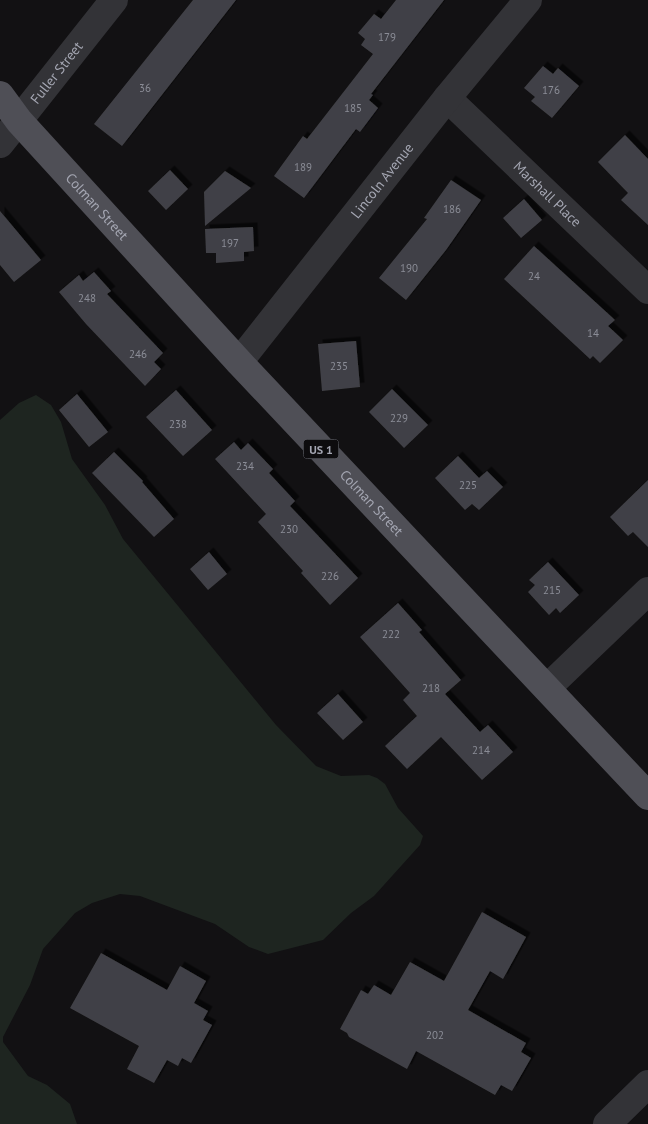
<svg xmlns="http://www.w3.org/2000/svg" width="648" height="1124" font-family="'PT Sans',sans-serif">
	<defs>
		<filter id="shadow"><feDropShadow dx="4.5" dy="-4.5" stdDeviation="0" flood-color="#0009"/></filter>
	</defs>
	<rect width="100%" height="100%" fill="#121113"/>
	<path fill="#1e2520" d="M36 395 51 405 61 422 72 459 105 505 123 539 276 725 316 766 341 776 369 775 377 778 385 784 398 808 423 836 420 845 374 896 351 913 323 940 268 954 249 947 215 924 140 896 120 894 92 903 75 913 43 949 30 985 3 1037V1042L28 1076 47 1085 70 1104 77 1124H0V420L19 403Z"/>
	<path fill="#414146" filter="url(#shadow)" d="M193 0H236L122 146 94 124Z
		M396 0H444L371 94 373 95 369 100 378 108 360 132 356 129 304 198 274 176 303 136 307 139 373 54 361 45 365 39 358 33 374 14 381 19Z
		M543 66 553 74 558 68 579 86 552 118 531 101 535 97 524 88Z
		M625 135 648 159V225L621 200 628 193 598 162Z
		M170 170 188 189 166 210 148 191Z
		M225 171 251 188 205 226 204 192Z
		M451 180 481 200 446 250 406 300 379 278 427 219 424 218Z
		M524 199 542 220 521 238 503 218Z
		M0 211 41 260 14 282 0 265Z
		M253 227 254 251 244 252V261L216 263V253H206L205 229Z
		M534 246 615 320 608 326 623 340 600 363 593 356 590 359 504 279Z
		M94 272 111 291 107 294 163 353 154 362 161 369 145 386 86 324 59 292 79 275 83 281Z
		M356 341 360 387 322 391 318 344Z
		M392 389 428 425 404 448 369 412Z
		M176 390 212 430 183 456 146 417Z
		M77 394 108 432 89 447 59 410Z
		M234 442 241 450 248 443 273 469 269 473 295 501 290 506 358 578 330 605 301 573 303 571 258 522 266 514 215 459Z
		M114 452 143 481 142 482 174 519 154 537 92 473Z
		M458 456 479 478 487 471 503 487 479 510 472 504 465 510 435 478Z
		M648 480V547L633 532 628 536 610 517Z
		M209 552 227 574 208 590 190 569Z
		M548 562 579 595 560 613 556 608 549 615 528 592 535 585 529 580Z
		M398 603 422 630 419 632 461 680 445 694 480 732 488 725 513 752 482 780 441 737 407 769 385 746 417 716 403 700 410 693 360 637Z
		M338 694 363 722 343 740 317 713Z
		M482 912 526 937 503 979 490 971 468 1010 526 1043 521 1052 531 1058 512 1091 501 1085 495 1095 416 1051 407 1069 349 1037 347 1033 340 1029 361 990 368 994 374 985 391 995 410 962 444 981Z
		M101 953 167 990 180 966 206 981 194 1003 208 1011 203 1020 212 1025 191 1063 182 1058 178 1066 167 1060 154 1083 127 1069 139 1046 70 1008Z"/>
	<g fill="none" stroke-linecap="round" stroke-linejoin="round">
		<g stroke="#333337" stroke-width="28">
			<path id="s1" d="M447 98 648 290"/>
			<path id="s2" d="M0 144 114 0"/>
			<path id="s3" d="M239 362 447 98 528 0"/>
			<path d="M547 688 648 591"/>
			<path d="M607 1124 648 1084"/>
		</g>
		<path stroke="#4f4f56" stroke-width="28" id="s4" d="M0 95 19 121 239 362 648 796"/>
	</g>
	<g text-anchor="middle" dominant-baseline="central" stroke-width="4" stroke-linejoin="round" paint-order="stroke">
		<g font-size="11" fill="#8b8d97">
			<text x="387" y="37">179</text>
			<text x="145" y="88">36</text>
			<text x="551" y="90">176</text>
			<text x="353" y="108">185</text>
			<text x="303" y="167">189</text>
			<text x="452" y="209">186</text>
			<text x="230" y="243">197</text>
			<text x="409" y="268">190</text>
			<text x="534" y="276">24</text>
			<text x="87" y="298">248</text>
			<text x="593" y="333">14</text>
			<text x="138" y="354">246</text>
			<text x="339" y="366">235</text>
			<text x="399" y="418">229</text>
			<text x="178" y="424">238</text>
			<text x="245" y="466">234</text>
			<text x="468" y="485">225</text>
			<text x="289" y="529">230</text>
			<text x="330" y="576">226</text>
			<text x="552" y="590">215</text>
			<text x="391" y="634">222</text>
			<text x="431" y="688">218</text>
			<text x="481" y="750">214</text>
			<text x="435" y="1035">202</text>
		</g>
		<rect fill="#0d0c0e" stroke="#777881" stroke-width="1" x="303.5" y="439.5" width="35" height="19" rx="4"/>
		<g font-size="12" font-weight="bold" fill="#a4a6b2">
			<text x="321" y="449">US 1</text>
		</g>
		<g font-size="14" fill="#a4a6b2" stroke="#0d0c0e">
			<text stroke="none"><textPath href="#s2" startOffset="91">Fuller Street</textPath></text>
			<text stroke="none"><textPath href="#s3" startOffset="231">Lincoln Avenue</textPath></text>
			<text stroke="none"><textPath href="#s1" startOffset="139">Marshall Place</textPath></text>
			<text stroke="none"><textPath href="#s4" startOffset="148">Colman Street</textPath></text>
			<text stroke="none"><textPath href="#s4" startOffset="552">Colman Street</textPath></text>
		</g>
	</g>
</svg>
